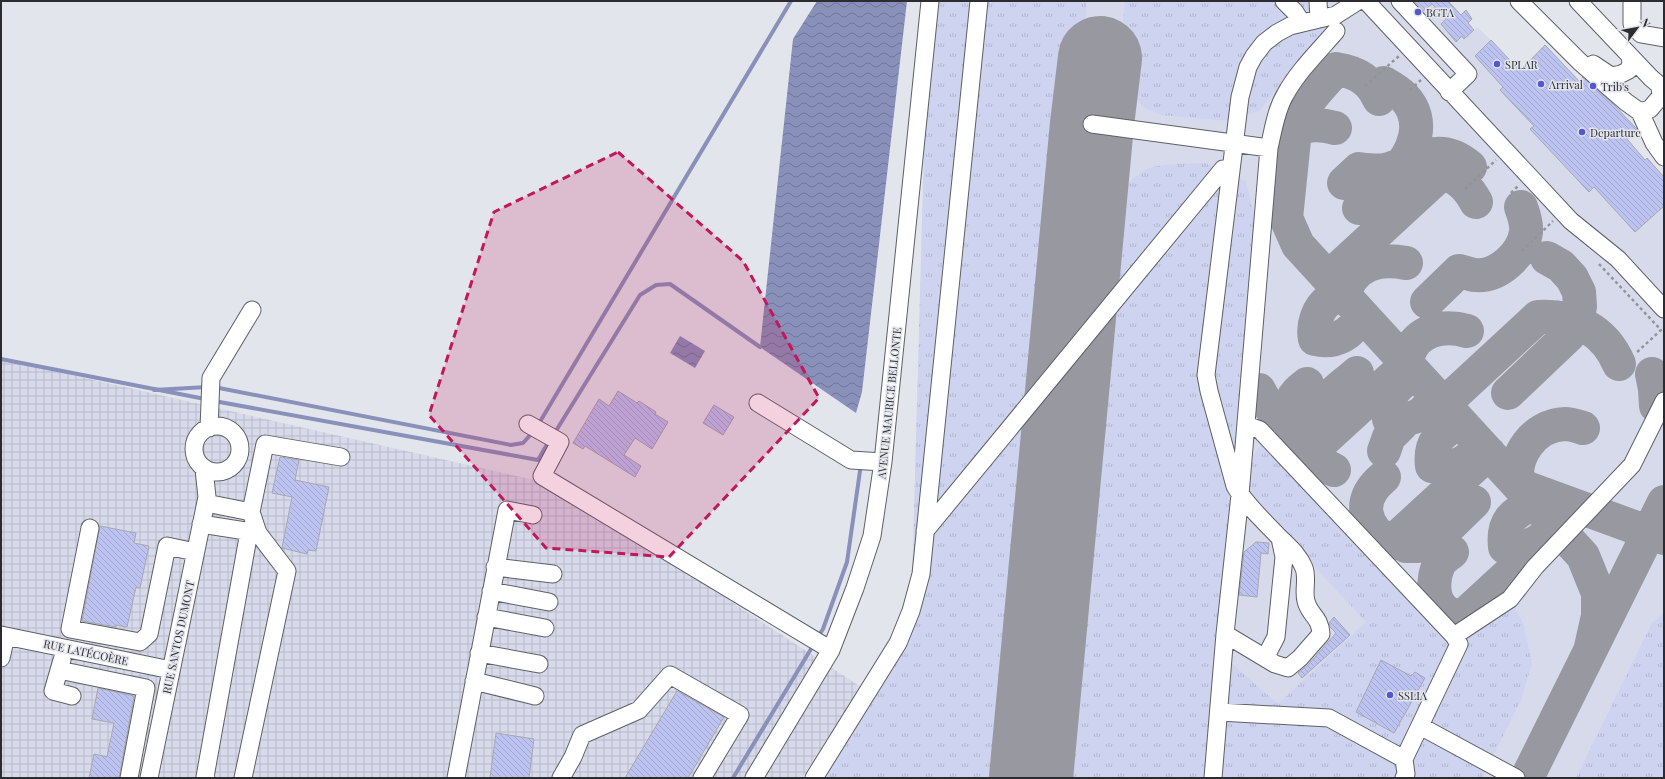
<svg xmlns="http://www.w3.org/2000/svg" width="1665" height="779" font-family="'Playfair Display',serif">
	<defs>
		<pattern id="industrial-grid" width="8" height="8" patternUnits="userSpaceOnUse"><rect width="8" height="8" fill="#d7daea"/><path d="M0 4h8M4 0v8" fill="none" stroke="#b9bbc9"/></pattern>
		<pattern id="grass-tufts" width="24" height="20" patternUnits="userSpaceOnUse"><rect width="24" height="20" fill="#ced3f0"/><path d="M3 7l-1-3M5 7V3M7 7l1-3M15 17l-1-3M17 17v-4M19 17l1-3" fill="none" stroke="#b1b5ce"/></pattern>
		<pattern id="water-waves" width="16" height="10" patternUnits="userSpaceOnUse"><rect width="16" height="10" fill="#8990ba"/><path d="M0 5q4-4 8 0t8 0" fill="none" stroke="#707698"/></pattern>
		<pattern id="building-back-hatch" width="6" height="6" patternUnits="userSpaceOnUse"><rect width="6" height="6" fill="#bcc3f0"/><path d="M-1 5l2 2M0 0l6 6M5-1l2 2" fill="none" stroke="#a2a8ce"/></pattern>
	</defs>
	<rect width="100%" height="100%" fill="#e3e5ed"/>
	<path fill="#d7daea" d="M972 1H1436L1448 13 1454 8 1461 15 1466 10 1472 19 1468 23 1474 30 1477 27 1491 40 1624 179 1647 158 1664 177V778H806L899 622 912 583Z"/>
	<path fill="url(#industrial-grid)" d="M1 359 552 484 861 687 802 778H1Z"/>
	<path fill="url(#grass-tufts)" d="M928 1H1087L1011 775 1010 778H805L899 622 912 583Z
		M1125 1H1326L1328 14 1325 33 1259 111 1230 121 1161 115 1143 107 1132 94 1125 78 1120 56Z
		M1205 163 1246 181 1259 235 1220 653 1278 704 1366 622 1259 507 1249 486V460L1264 442 1450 641 1512 602 1523 623 1532 663 1521 700 1482 778H1050L1095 299 1098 298C1103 259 1105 192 1145 170 1158 163 1190 164 1205 163Z
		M1664 613V778H1576L1652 623Z"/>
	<path fill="url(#water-waves)" d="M817 1H907L862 392 856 413 760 347 793 39Z
		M680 336 705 351 695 368 670 353Z"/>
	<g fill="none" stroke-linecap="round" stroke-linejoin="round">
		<path stroke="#8990ba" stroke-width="4" d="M1 359 205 399
			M214 387 511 445 523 443 533 432
			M154 390 207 387
			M214 401 538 460 549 441
			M538 425 791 1
			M554 434 640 295 656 285 670 284 760 347
			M817 638 823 629 847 562 861 464
			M733 778 814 644"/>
		<path stroke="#9899a0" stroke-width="34" d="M1384 83C1391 87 1398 91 1404 97 1427 121 1414 154 1393 173
			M1379 99C1371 80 1357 72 1336 69 1321 87 1300 105 1295 130L1286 218 1298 245 1583 556 1598 593V616L1591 647
			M1295 130C1310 124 1320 124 1335 128
			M1344 183 1359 169C1382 172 1388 172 1408 160
			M1359 208C1388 181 1427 130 1470 167
			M1328 278 1443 172C1459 179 1468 187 1476 202
			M1427 302 1459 271C1464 272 1469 274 1474 275 1498 278 1523 254 1526 232 1527 224 1524 215 1521 207
			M1362 315C1352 333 1337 344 1315 339 1312 325 1318 308 1329 300 1333 297 1339 296 1342 292 1347 288 1349 282 1353 277 1366 261 1386 259 1406 263
			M1405 362C1408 356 1410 350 1413 345 1426 327 1449 326 1467 331
			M1652 374 1655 389 1656 406
			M1411 377C1393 387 1386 398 1389 419 1413 421 1424 417 1436 395
			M1307 384C1301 389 1295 393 1292 400 1282 419 1295 442 1313 450L1407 364
			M1259 390C1270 412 1282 423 1307 417
			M1508 393 1568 336 1577 322 1580 306 1579 292 1572 278 1561 266 1547 258
			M1444 404 1538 317C1574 315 1604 329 1619 364
			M1460 422C1440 433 1429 442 1432 466 1451 468 1468 466 1477 447
			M1384 451 1389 437 1402 424
			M1334 470C1324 465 1317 460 1311 449 1295 417 1336 392 1357 373
			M1384 477C1357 499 1362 525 1390 544L1489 453
			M1522 484 1527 488 1664 538
			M1518 485C1512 456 1534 425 1565 424 1571 424 1577 426 1583 428
			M1534 503C1513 513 1502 521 1505 547 1522 549 1532 547 1545 536
			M1406 546H1418L1434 541 1474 502
			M1452 552C1449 554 1445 557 1442 560 1433 572 1431 595 1441 607 1446 613 1453 616 1459 620L1558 529
			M1031 778 1032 776
			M1527 778 1664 502"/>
		<path stroke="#9899a0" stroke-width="84" d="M1031 778 1092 124 1100 58"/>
	</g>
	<path fill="url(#building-back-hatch)" stroke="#a7a8b0" d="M1414 1H1448L1461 15 1466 10 1472 19 1468 23 1474 30 1464 39 1462 36 1456 42 1441 24 1446 19 1432 4 1423 11Z
		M1491 40 1520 71 1545 45 1579 81 1583 77 1613 104 1637 129 1638 131 1627 139 1645 160 1647 158 1664 177V206L1635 232 1594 187 1589 192 1530 129 1534 126 1500 90 1503 87 1475 56Z
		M618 391 637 403 639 401 656 412 655 414 668 422 652 449 635 438 624 455 641 466 635 477 585 446 583 449 573 443 599 399 609 406Z
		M714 405 734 417 723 435 703 423Z
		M280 457 299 460 295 480 329 487 316 551 308 550 307 554 282 548 292 497 272 493Z
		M100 526 136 533 134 543 149 546 140 588 136 587 127 627 116 625V627L82 621Z
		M1256 542 1269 543 1268 554 1261 553 1257 597 1239 595 1244 552Z
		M1334 617 1350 635 1302 678 1298 673 1308 665 1336 633 1330 627 1329 623Z
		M1381 660 1411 676 1415 672 1425 678 1394 733 1356 712Z
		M98 688 134 696 119 778H89L94 754 107 757 114 723 92 719Z
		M677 691 724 717 688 778H625Z
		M496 733 534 739 529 778H490Z"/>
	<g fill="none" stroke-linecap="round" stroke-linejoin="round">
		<defs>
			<path id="minor" d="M1284 1 1295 12 1302 23
				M1318 1 1319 19
				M1366 1 1571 221 1618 259 1664 309
				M1400 1 1468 74 1449 92
				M1519 1 1580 62 1626 102 1640 112 1650 109 1661 96 1660 87
				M1578 1 1651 78 1664 89
				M1632 1V24L1641 34 1664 38
				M1593 64 1611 76 1621 74 1629 70 1631 63 1630 56
				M1640 112 1654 143 1664 157
				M1092 124 1269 148
				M758 403 851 460 883 462
				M528 424 560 442 542 476 831 650
				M1246 425 1260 430 1454 636 1510 599 1535 567 1632 465 1664 401
				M194 449a23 23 0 1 1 46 0a23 23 0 1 1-46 0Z
				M209 428 211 378 252 310
				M206 503 251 512
				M201 524 258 533
				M90 528 70 629 140 642 149 634 167 546 195 552
				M925 531 1223 169H1231
				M495 567 553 574
				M491 591 549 602
				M486 617 545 628
				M1225 634 1275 664 1288 668 1300 658 1321 634C1320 616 1309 615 1306 601 1303 591 1308 578 1304 568 1299 555 1289 547 1279 537 1264 521 1246 505 1235 486L1209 391 1206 375 1240 97 1248 67 1254 56 1264 43 1277 33 1290 26 1336 15 1358 1
				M1 635 171 670
				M479 653 539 664
				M1 658 6 636
				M1265 658 1276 637 1284 557 1280 538
				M62 660 53 691 72 696
				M59 670 146 688 129 778
				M474 681 535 696
				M1219 712 1329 718 1404 759 1459 644 1454 636
				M1420 726 1516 778
				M1404 759 1406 774 1404 778
				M149 778 207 497 204 469
				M206 778 205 777 249 532
				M243 778 287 571 258 533 251 512 265 444 341 457
				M456 778 507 510 533 515
				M561 778 573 757 582 735 639 710 670 675 740 715 702 778
				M754 778 831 650 855 588 872 536 883 462 930 1
				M814 778 898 643 911 611 921 574 979 1
				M1213 778 1225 634 1240 495 1269 148C1273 131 1276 110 1285 95 1298 71 1319 51 1336 31"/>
		</defs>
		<use href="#minor" stroke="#5e6067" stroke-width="19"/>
		<path stroke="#93949a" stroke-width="2.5" stroke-dasharray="3 3" stroke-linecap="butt" d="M1365 86 1399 56
			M1410 90 1421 80
			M1465 189 1496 160
			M1511 193 1519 185
			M1522 251 1553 221
			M1599 264 1661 330 1635 354"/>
		<use href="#minor" stroke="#fff" stroke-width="17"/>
	</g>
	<path fill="#c2185b" fill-opacity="0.2" stroke="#c2185b" stroke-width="3" stroke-dasharray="8 5" stroke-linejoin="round" d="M618 152 743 261 819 398 669 557 546 548 429 415 494 212Z"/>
	<g fill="#5557ce" stroke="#e3e5ed" stroke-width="1.5">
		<circle cx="1418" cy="12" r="4"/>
		<circle cx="1497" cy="64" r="4"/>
		<circle cx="1541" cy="84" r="4"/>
		<circle cx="1593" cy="86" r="4"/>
		<circle cx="1582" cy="132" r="4"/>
		<circle cx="1390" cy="695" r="4"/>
	</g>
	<g text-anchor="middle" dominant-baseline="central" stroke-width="3" stroke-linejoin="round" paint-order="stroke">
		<g font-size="11" fill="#2c2c30" stroke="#e3e5ed" text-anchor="start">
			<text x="1426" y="12">BGTA</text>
			<text x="1505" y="64">SPLAR</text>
			<text x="1549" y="84">Arrival</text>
			<text x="1601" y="86">Trib's</text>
			<text x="1590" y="132">Departure</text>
			<text x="1398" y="695">SSLIA</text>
		</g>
		<g font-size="11" fill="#2c2c30" stroke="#e3e5ed">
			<text transform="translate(889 403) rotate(-84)">AVENUE MAURICE BELLONTE</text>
			<text transform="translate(178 637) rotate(-78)">RUE SANTOS DUMONT</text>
			<text transform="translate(86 652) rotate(12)">RUE LATÉCOÈRE</text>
		</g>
	</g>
	<rect width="1665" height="779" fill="none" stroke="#2c2c30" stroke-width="4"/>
	<g transform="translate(1637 28) rotate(58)" stroke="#e3e5ed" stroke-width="3" paint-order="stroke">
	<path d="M0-3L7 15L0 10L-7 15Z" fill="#2c2c30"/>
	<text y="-6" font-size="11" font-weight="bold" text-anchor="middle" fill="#2c2c30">N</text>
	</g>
</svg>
